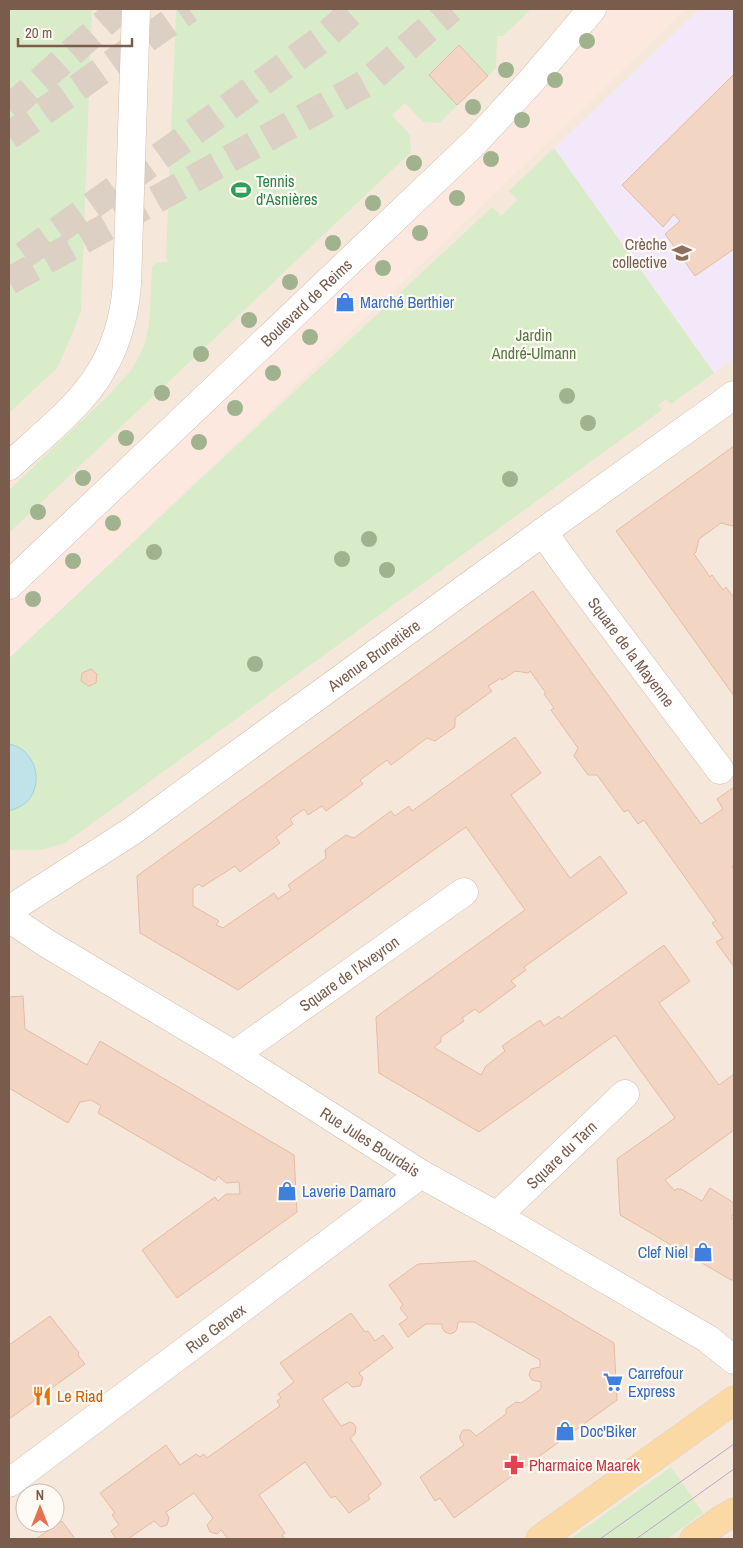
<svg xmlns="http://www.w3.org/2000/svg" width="743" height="1548" font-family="'Archivo Narrow',sans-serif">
	<rect width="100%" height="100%" fill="#fdf6ec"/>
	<path fill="#f5e8da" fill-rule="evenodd" d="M9 9H734V1539H9ZM25 1493H55V1523H25Z"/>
	<path fill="#fde8e0" d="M608 9H686L9 661V596Z"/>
	<path fill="#f3e8fa" d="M700 9H734V358L714 373 554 148Z"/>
	<path fill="#d8ecc9" d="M9 9H92L81 312 58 367 9 413Z
		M176 9H531L503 36H497L496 68 439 123 423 122 405 103 392 115 410 135 411 152 9 533V490L110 394 128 374 138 359 145 343 149 324 152 267 156 263 169 261 166 258Z
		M554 148 714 373 671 404 666 399 658 405 662 410 65 843 41 850H9V658L492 207 501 216 517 200 509 191Z
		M671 1467 703 1513 667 1539H570Z"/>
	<path fill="#bfe3e8" stroke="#a5d3da" d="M9 744C31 748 42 773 33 793 29 803 19 808 9 811Z"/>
	<path fill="#f3d5c3" stroke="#e6bba3" d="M459 45 488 76 457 105 429 75Z
		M734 74V249L695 276 665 234 680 221 674 214 663 227 622 185Z
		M734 446V524L732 526 721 523 699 539 696 552 694 554 710 577 712 575 723 590 726 587 734 598V696L616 531Z
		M533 591 701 824 723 809 717 799 734 787V865L732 867 734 870V967L716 942 723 938 712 923 716 921 644 820 638 824 628 810 624 812 597 775H588L574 756 578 748 551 710 554 708 544 694 546 693 530 671 528 673 515 671 502 680 501 678 488 686 492 691 455 718V727L435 741 427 738 391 765 387 760 360 780 363 784 326 811 322 806 308 815 304 809 290 819 293 824 276 837 280 843 240 872 235 866 202 887 199 884 193 888V906L219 921 216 925 223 928 274 893 278 899 291 890 288 885 326 858 325 850 346 835 354 838 391 811 395 816 409 806 412 811 515 737 541 773 511 795 570 878 600 856 627 893 524 967 526 970 511 981 516 986 479 1013 475 1009 462 1018 464 1021 441 1037V1042L435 1046V1048L481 1075 486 1066 505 1051 502 1046 540 1020 544 1026 559 1016 561 1019 664 945 690 981 659 1003 719 1085 734 1074V1130L665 1180 675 1191 676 1189H681L702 1201 710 1188 734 1203V1213L731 1218 734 1220V1280H731L620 1215 617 1159 675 1118 615 1035 479 1132 379 1073 376 1017 525 910 466 827 238 990 140 933 137 876Z
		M91 669 97 674 96 683 89 686 81 681 82 673Z
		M23 996 25 1029 87 1065 100 1041 294 1155 297 1212 177 1298 142 1250 215 1197 218 1201 226 1194H240L239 1182 226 1183 218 1176 215 1181 98 1113 101 1106 91 1100 80 1102 68 1123 9 1088V997Z
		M475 1261 614 1343 617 1400 454 1518 440 1498 435 1501 420 1477 464 1445 460 1439V1435L463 1430H470L476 1436 506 1414V1409L516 1402 521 1403 541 1389V1382L532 1380 529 1375 531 1369 540 1367V1360L474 1322H458L457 1329 455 1332 450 1334 445 1332 442 1328V1324H426L408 1337 399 1324 408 1318 400 1308 403 1305 389 1285 418 1264Z
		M351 1313 365 1332 368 1331 375 1341 383 1335 393 1348 359 1373 363 1378 360 1386 352 1387 347 1382 322 1399 341 1426 350 1422 353 1423 356 1427 355 1434 350 1438 381 1483V1485L368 1495 370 1499 349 1513 335 1496 331 1498 305 1462 259 1495 285 1533 282 1535 285 1539H228L221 1530 217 1534 210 1532 207 1525 213 1518 194 1493 166 1512 169 1518 167 1525 161 1527 154 1521 128 1539H116L111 1531 119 1525 112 1515 115 1513 100 1493 166 1445 180 1465 196 1454 200 1457 204 1454 207 1458 280 1406 277 1401 281 1398 278 1394 294 1382 280 1363Z
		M50 1316 79 1353 78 1355 85 1364 9 1419V1345Z
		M62 1521 75 1539H36Z"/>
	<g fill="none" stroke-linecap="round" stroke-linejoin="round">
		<path stroke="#dcd0c4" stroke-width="28" stroke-dasharray="28 14" stroke-linecap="butt" d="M9 109 120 9
			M9 136 189 9
			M24 255 322 39 355 9
			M9 281 366 83 451 9"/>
		<defs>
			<g id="street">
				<path d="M9 466C72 409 120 377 127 284L136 9"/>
				<path id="s1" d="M543 532 573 574 720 770"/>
				<path id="s2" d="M9 585 476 141 533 79 592 9"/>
				<path id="s3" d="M9 910 132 831 543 532 734 395"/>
				<path id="s4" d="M9 918 46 943 234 1055 421 1174 497 1216 708 1339 734 1360"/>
				<path id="s5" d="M234 1055 464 892"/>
				<path id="s6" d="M497 1216 625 1094"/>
				<path id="s7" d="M9 1483 421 1174"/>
			</g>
			<path id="primary" d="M540 1539 734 1400
				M694 1539 719 1521 734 1512"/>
		</defs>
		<use href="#street" stroke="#d1beb0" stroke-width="29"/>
		<use href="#primary" stroke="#dad1cd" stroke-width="29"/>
		<use href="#street" stroke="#fff" stroke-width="28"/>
		<use href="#primary" stroke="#fbd9a5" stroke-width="28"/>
		<path stroke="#b9a8c9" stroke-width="1" d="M600 1539 734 1444
			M636 1539 734 1469"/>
	</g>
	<g fill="#a0b28e">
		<circle cx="587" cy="41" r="8"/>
		<circle cx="506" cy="70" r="8"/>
		<circle cx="555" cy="80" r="8"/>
		<circle cx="473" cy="107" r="8"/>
		<circle cx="522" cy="120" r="8"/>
		<circle cx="491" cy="159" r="8"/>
		<circle cx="414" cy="163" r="8"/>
		<circle cx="457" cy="198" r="8"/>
		<circle cx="373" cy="203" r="8"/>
		<circle cx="420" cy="233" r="8"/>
		<circle cx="333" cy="243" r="8"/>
		<circle cx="383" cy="268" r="8"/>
		<circle cx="290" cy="282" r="8"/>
		<circle cx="346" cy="302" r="8"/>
		<circle cx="249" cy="320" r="8"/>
		<circle cx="310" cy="337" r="8"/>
		<circle cx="201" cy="354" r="8"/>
		<circle cx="273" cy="373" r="8"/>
		<circle cx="162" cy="393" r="8"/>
		<circle cx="567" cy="396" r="8"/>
		<circle cx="235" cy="408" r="8"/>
		<circle cx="588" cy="423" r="8"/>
		<circle cx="126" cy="438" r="8"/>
		<circle cx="199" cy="442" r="8"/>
		<circle cx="83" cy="478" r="8"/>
		<circle cx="510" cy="479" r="8"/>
		<circle cx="38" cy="512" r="8"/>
		<circle cx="113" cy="523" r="8"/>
		<circle cx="369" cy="539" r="8"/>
		<circle cx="154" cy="552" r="8"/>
		<circle cx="342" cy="559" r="8"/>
		<circle cx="73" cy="561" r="8"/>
		<circle cx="387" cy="570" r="8"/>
		<circle cx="33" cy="599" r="8"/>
		<circle cx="255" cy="664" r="8"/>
	</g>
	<defs>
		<symbol id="stadium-bare" viewBox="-9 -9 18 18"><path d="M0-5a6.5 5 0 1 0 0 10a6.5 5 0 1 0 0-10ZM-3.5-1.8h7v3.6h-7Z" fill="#2e9e5b" stroke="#fffaf3" stroke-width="2.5" paint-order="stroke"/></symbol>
		<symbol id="school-bare" viewBox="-9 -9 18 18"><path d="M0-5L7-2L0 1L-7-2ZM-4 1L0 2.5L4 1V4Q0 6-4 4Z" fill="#8d6e63" stroke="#fffaf3" stroke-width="2.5" paint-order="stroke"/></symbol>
		<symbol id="shop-bare" viewBox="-9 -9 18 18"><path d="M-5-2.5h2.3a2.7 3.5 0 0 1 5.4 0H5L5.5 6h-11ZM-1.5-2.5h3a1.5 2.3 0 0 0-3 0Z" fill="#3f7fe0" stroke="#fffaf3" stroke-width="2.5" paint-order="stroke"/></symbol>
		<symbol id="supermarket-bare" viewBox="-9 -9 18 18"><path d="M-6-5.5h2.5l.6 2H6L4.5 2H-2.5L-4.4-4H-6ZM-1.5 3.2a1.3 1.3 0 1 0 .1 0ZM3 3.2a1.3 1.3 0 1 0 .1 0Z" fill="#3f7fe0" stroke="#fffaf3" stroke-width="2.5" paint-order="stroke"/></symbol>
		<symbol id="restaurant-bare" viewBox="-9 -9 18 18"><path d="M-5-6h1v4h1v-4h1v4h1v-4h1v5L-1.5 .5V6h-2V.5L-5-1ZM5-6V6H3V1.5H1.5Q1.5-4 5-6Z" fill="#e8710a" stroke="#fffaf3" stroke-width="2.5" paint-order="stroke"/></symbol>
		<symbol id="pharmacy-bare" viewBox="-9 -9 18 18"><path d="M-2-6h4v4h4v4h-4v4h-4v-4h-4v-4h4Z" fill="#e0444e" stroke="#fffaf3" stroke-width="2.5" paint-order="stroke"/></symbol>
	</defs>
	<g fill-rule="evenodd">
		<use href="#stadium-bare" x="227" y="176" width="28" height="28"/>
		<use href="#school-bare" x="668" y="239" width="28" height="28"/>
		<use href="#shop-bare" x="331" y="288" width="28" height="28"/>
		<use href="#shop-bare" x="273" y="1177" width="28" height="28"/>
		<use href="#shop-bare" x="689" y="1238" width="28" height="28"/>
		<use href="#supermarket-bare" x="599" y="1368" width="28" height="28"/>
		<use href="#restaurant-bare" x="28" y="1382" width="28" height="28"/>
		<use href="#shop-bare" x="551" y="1417" width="28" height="28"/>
		<use href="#pharmacy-bare" x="500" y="1451" width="28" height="28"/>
	</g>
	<g text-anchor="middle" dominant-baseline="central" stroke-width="4.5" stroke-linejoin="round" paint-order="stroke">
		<g font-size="16" fill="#27864d" stroke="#fffaf3" text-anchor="start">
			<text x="256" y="181">Tennis<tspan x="256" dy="18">d'Asnières</tspan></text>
		</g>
		<g font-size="16" fill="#785e54" stroke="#fffaf3" text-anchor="end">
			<text x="667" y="244">Crèche<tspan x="667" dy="18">collective</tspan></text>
		</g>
		<g font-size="16" fill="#7a5c4d" stroke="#fffaf3">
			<text stroke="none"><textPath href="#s2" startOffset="410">Boulevard de Reims</textPath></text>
			<text stroke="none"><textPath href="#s1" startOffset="149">Square de la Mayenne</textPath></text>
			<text stroke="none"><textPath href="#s3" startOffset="445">Avenue Brunetière</textPath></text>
			<text stroke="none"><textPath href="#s5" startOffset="141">Square de l'Aveyron</textPath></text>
			<text stroke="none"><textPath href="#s4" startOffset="425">Rue Jules Bourdais</textPath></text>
			<text stroke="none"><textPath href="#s6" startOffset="89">Square du Tarn</textPath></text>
			<text stroke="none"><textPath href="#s7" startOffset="258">Rue Gervex</textPath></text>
		</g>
		<g font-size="16" fill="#366cbe" stroke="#fffaf3" text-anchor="start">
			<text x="360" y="302">Marché Berthier</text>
			<text x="302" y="1191">Laverie Damaro</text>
			<text x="688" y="1252" text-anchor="end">Clef Niel</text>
			<text x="628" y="1373">Carrefour<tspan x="628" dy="18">Express</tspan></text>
			<text x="580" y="1431">Doc'Biker</text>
		</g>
		<g font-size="16" fill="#537a41" stroke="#fffaf3">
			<text x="534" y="335">Jardin<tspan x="534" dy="18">André-Ulmann</tspan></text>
		</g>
		<g font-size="16" fill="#c56008" stroke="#fffaf3" text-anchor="start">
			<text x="57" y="1396">Le Riad</text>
		</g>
		<g font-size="16" fill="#be3a42" stroke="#fffaf3" text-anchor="start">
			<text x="529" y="1465">Pharmaice Maarek</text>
		</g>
	</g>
	<rect width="743" height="1548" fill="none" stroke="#7a5c4d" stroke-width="20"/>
	<g transform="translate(40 1508)"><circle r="24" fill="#fffaf3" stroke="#cabbb1"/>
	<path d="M0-4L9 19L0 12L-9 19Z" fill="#e76f51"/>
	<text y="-8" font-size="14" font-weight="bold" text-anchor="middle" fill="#7a5c4d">N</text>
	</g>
	<path d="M18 38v8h114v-8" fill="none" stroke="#7a5c4d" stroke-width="2.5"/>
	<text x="25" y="38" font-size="15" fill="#7a5c4d" stroke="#fffaf3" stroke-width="4" paint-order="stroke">20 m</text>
</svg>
